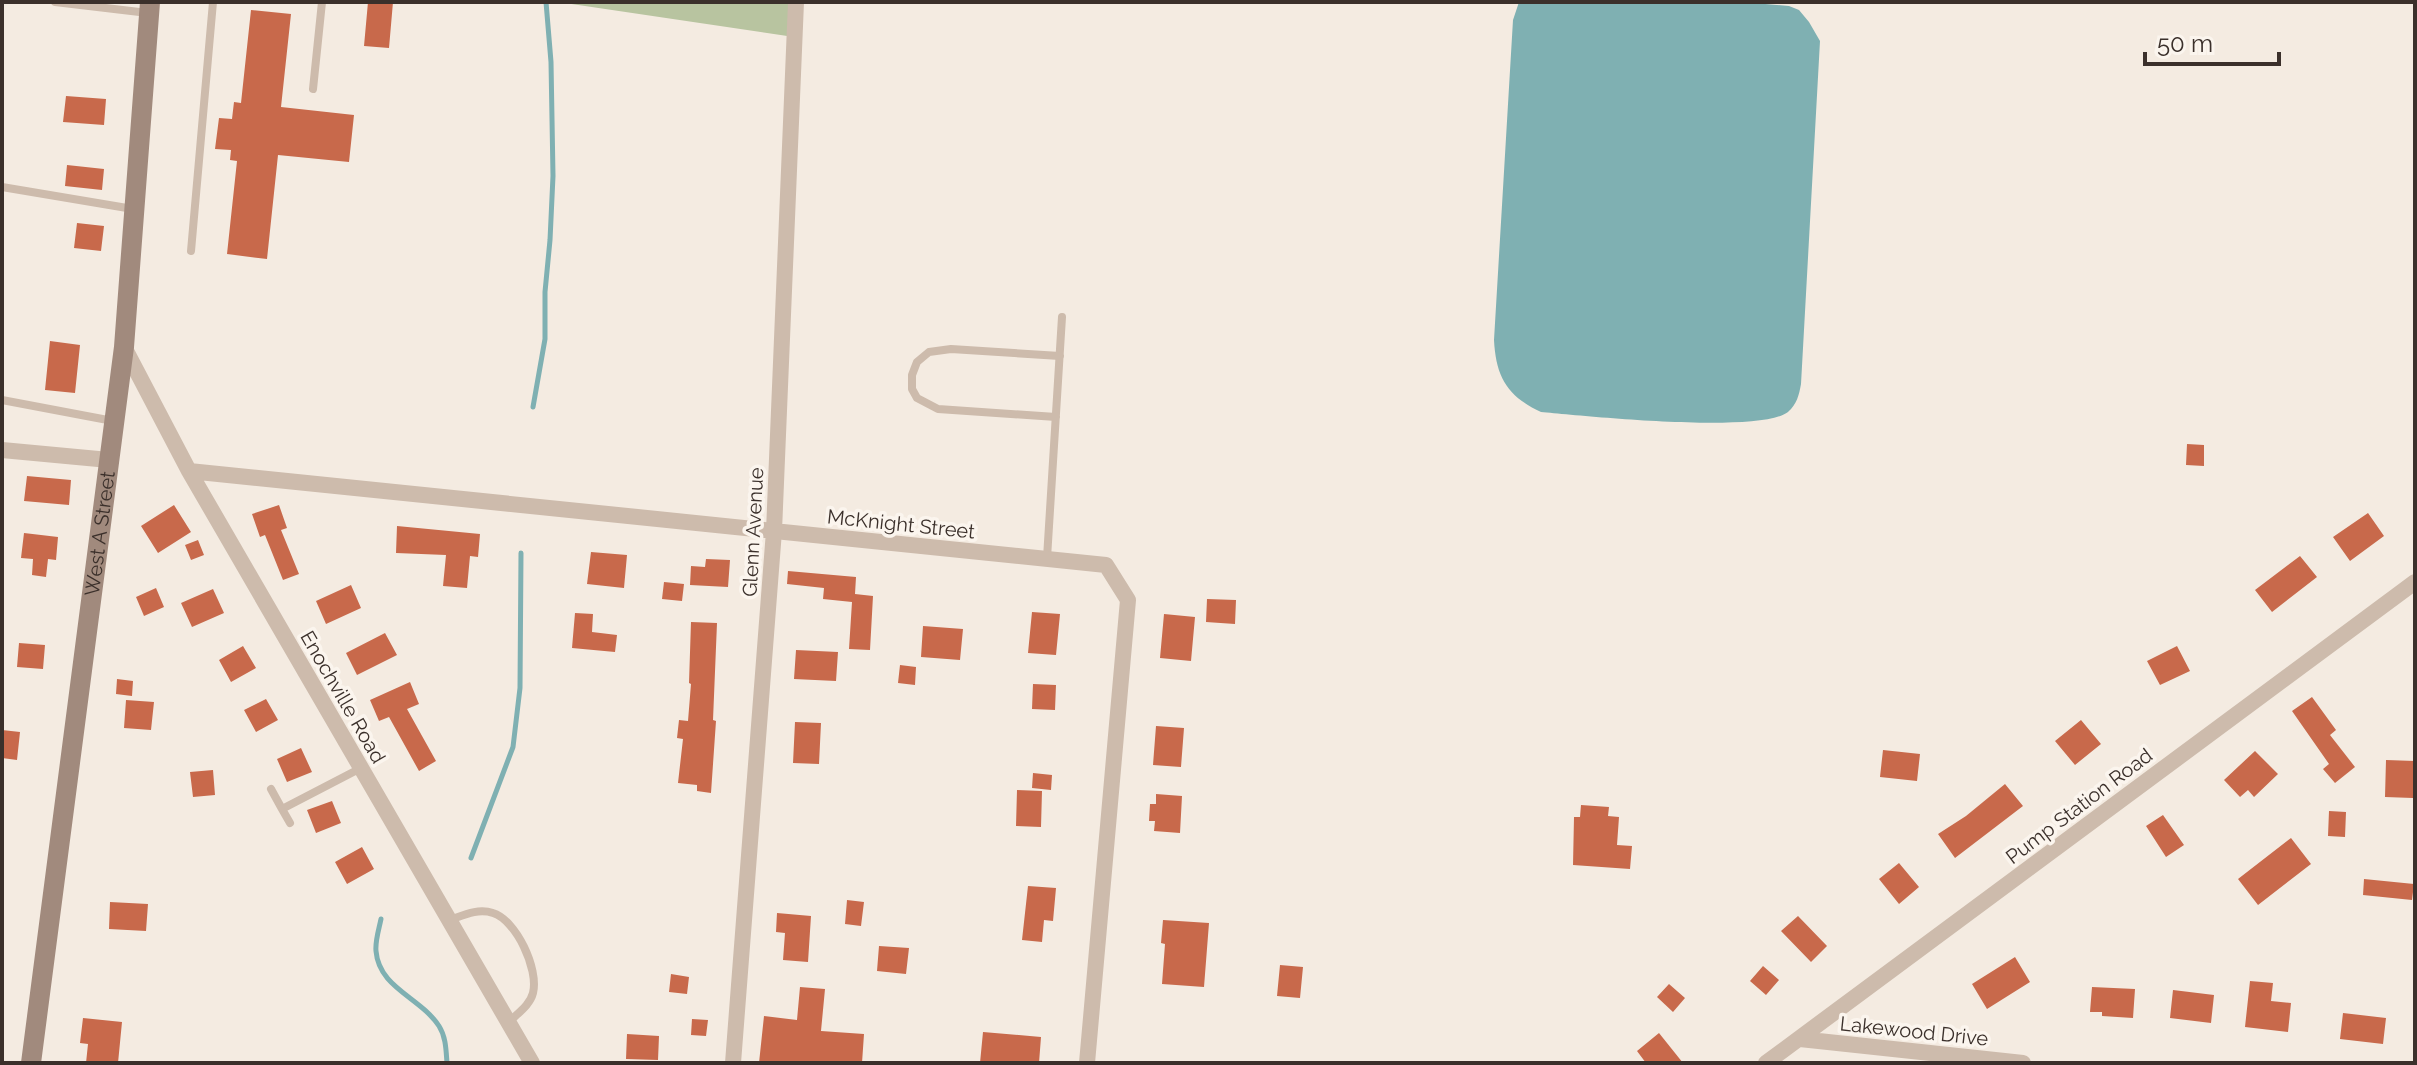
<svg xmlns="http://www.w3.org/2000/svg" width="2417" height="1065" font-family="Raleway,sans-serif">
	<rect width="100%" height="100%" fill="#f4ebe1"/>
	<path fill="#b8c4a0" d="M558 2H796L794 37Z"/>
	<path fill="#7fb0b2" d="M1519 2H1742L1789 6 1799 10 1809 22 1820 41 1801 384C1799 395 1797 404 1788 412 1759 434 1585 416 1541 412 1507 396 1496 377 1494 340L1513 20Z"/>
	<g fill="none" stroke-linecap="round" stroke-linejoin="round">
		<path stroke="#7fb0b2" stroke-width="5" d="M533 407 545 339V292L550 240 553 176 551 62 546 2
			M471 858 513 747 520 688 521 553
			M381 919C379 929 375 941 376 951 379 988 420 997 439 1026 446 1037 446 1050 447 1063"/>
	</g>
	<path fill="#c8694b" d="M368 2H393L389 48 364 46Z
		M251 10 291 14 281 107 354 115 349 162 278 155 267 259 227 254 237 161 230 160 231 150 215 149 219 118 232 119 234 102 241 103Z
		M66 96 106 99 104 125 63 122Z
		M67 165 104 169 102 190 65 186Z
		M77 223 104 226 101 251 74 248Z
		M50 341 80 345 75 393 45 390Z
		M2187 444 2204 445V466L2186 465Z
		M27 476 71 480 69 505 24 501Z
		M174 505 191 532 158 553 141 526Z
		M279 505 287 528 281 530 299 574 283 580 265 535 260 537 252 514Z
		M2368 513 2384 536 2350 561 2333 537Z
		M397 526 480 534 478 557 470 556 467 588 443 586 446 555 396 553Z
		M24 533 58 537 56 560 48 559 46 577 32 575 33 559 21 558Z
		M198 540 204 555 191 560 185 545Z
		M591 552 627 555 624 588 587 584Z
		M2300 556 2317 577 2272 612 2255 590Z
		M706 559 730 560 728 587 690 585 691 566 705 567Z
		M788 571 856 577 855 594 873 596 870 650 849 649 852 602 823 599 824 588 787 584Z
		M664 582 684 584 682 601 662 599Z
		M351 585 361 608 326 624 316 601Z
		M156 588 164 607 144 616 136 597Z
		M213 589 224 613 192 627 181 603Z
		M1207 599 1236 600 1235 624 1206 622Z
		M1032 612 1060 614 1056 655 1028 653Z
		M575 613 593 614 592 632 617 635 615 652 572 648Z
		M1164 614 1195 617 1191 661 1160 658Z
		M691 622 717 623 713 720 716 721 711 793 697 791V785L678 783 683 739 677 738 679 720 688 721 691 684 689 683Z
		M923 626 963 629 960 660 921 657Z
		M385 633 397 655 357 675 346 653Z
		M19 643 45 645 43 669 17 667Z
		M243 646 256 668 231 682 219 660Z
		M2177 646 2190 671 2160 685 2147 661Z
		M796 650 838 652 836 681 794 679Z
		M900 665 916 667 915 685 898 683Z
		M117 679 133 681 132 696 116 694Z
		M410 682 419 704 407 709 436 761 419 771 389 717 379 721 370 700Z
		M1033 684 1056 685 1055 710 1032 709Z
		M2312 697 2336 730 2330 735 2355 767 2335 783 2323 769 2329 764 2292 711Z
		M266 699 278 720 256 732 244 710Z
		M126 700 154 702 151 730 124 728Z
		M2081 720 2101 744 2075 765 2055 741Z
		M795 722 821 723 819 764 793 763Z
		M1156 726 1184 728 1181 767 1153 765Z
		M2 730 20 732 17 760 2 758Z
		M301 748 312 772 287 782 277 759Z
		M1883 750 1920 754 1917 781 1880 777Z
		M2255 751 2278 774 2254 797 2248 790 2240 797 2224 780Z
		M2386 760 2415 761 2413 798 2385 797Z
		M213 770 215 795 193 797 190 772Z
		M1033 773 1052 775 1051 790 1032 788Z
		M2005 784 2023 806 1955 858 1938 834 1966 816Z
		M1017 790 1042 791 1041 827 1016 826Z
		M1156 794 1182 796 1180 833 1154 831 1155 821H1149L1150 804H1156Z
		M332 801 341 823 316 833 307 810Z
		M1581 805 1609 807 1608 816 1619 817 1617 845 1632 846 1630 869 1573 865 1574 817H1580Z
		M2329 811 2346 812 2345 837 2328 836Z
		M2163 815 2184 845 2166 857 2146 826Z
		M2291 838 2311 864 2258 905 2238 879Z
		M362 847 374 869 347 884 335 862Z
		M1899 863 1919 887 1899 904 1879 879Z
		M2364 879 2414 884 2412 900 2363 895Z
		M1028 886 1056 888 1053 921 1044 920 1042 942 1022 940Z
		M847 900 864 902 861 926 845 924Z
		M110 902 148 904 146 931 109 929Z
		M777 913 811 916 808 962 783 960 785 933 776 932Z
		M1798 916 1827 946 1811 962 1781 931Z
		M1163 920 1209 923 1204 987 1162 984 1165 944 1161 943Z
		M879 946 909 948 906 974 877 971Z
		M2015 957 2030 982 1987 1009 1972 984Z
		M1280 965 1303 967 1300 998 1277 996Z
		M1763 966 1779 980 1766 995 1750 981Z
		M671 974 689 977 687 994 669 992Z
		M2250 981 2273 983 2271 1001 2291 1003 2288 1032 2245 1027Z
		M1669 984 1685 998 1673 1012 1657 997Z
		M800 987 825 989 821 1031 864 1034 862 1063H759L764 1016 797 1020Z
		M2092 987 2135 989 2133 1018 2102 1016V1012H2090Z
		M2173 990 2214 995 2211 1023 2170 1018Z
		M2343 1013 2386 1018 2383 1044 2340 1039Z
		M83 1018 122 1022 118 1063H86L88 1044 80 1043Z
		M692 1019 708 1020 706 1036 691 1035Z
		M983 1032 1041 1037 1039 1063H980Z
		M1659 1033 1683 1063H1646L1637 1051Z
		M627 1034 659 1036 658 1060 626 1059Z"/>
	<g fill="none" stroke-linecap="round" stroke-linejoin="round">
		<path stroke="#cdbbac" stroke-width="8" d="M55 2 148 13
			M313 89 322 2
			M2 187 133 209
			M191 251 213 2
			M2 400 113 421
			M1056 417 938 409 917 398 912 389V375L917 362 929 352 951 349 1060 356
			M1047 558 1062 317
			M271 789 282 809 361 768
			M282 809 290 823
			M450 920C464 915 478 908 493 913 516 920 539 969 533 993 530 1005 518 1013 509 1022"/>
		<path stroke="#cdbbac" stroke-width="16" d="M124 347 189 471 532 1063
			M2 450 109 460
			M189 471 1106 565 1128 600 1087 1063
			M1800 1039 2023 1063
			M733 1063 774 531 796 2
			M1766 1063 2415 582"/>
		<path stroke="#a18a7d" stroke-width="20" id="s1" d="M31 1063 124 347 150 2"/>
	</g>
	<g text-anchor="middle" dominant-baseline="central" stroke-width="7" stroke-linejoin="round" paint-order="stroke">
		<g font-size="20" fill="#3b302b" stroke="#fbf5ee">
			<text transform="translate(901 524) rotate(6)">McKnight Street</text>
			<text transform="translate(753 532) rotate(-87)">Glenn Avenue</text>
			<text stroke="none"><textPath href="#s1" startOffset="534">West A Street</textPath></text>
			<text transform="translate(343 697) rotate(60)">Enochville Road</text>
			<text transform="translate(2079 806) rotate(-37)">Pump Station Road</text>
			<text transform="translate(1914 1031) rotate(6)">Lakewood Drive</text>
		</g>
	</g>
	<rect width="2417" height="1065" fill="none" stroke="#3b302b" stroke-width="8"/>
	<path d="M2145 52v12h134v-12" fill="none" stroke="#3b302b" stroke-width="4"/>
	<text x="2157" y="52" font-size="24" fill="#3b302b" stroke="#fbf5ee" stroke-width="6" paint-order="stroke">50 m</text>
</svg>
